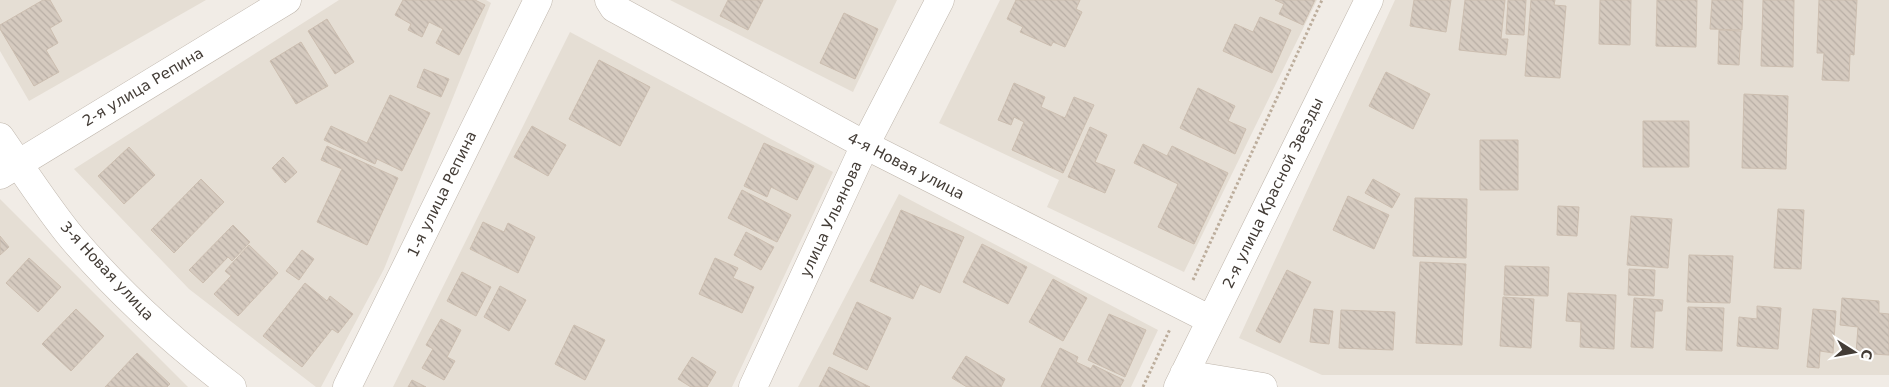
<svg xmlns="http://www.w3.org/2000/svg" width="1889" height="387" font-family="'DejaVu Sans',sans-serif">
	<defs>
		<pattern id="building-back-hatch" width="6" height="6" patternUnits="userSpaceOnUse" patternTransform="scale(1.25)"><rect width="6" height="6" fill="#d5cabf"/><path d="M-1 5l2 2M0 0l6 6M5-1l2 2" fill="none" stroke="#b8aea5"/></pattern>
	</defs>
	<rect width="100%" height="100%" fill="#f1ece6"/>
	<path fill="#e5ded4" d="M0 0H206L29 101 0 51Z
		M339 0H486L491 3 384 269 321 387H316L189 289 74 169Z
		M670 0H897L853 92Z
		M1000 0H1317L1184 272 1047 207 1059 180 939 123Z
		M1395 0H1889V375H1322L1239 338Z
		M570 32 833 172 732 387H393Z
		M899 194 1158 330 1131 387H798Z
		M0 199 188 387H0Z"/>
	<path fill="url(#building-back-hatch)" stroke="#ccbeb0" d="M43 0H50L62 21 50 28 58 43 46 50 59 72 34 86 0 29V25Z
		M403 0H475L485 5 459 55 436 43 443 29 429 22 422 37 408 30 411 24 395 15Z
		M728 0H763L748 30 720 16Z
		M1016 0H1080L1076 9 1082 12 1065 47 1053 42 1051 46 1020 32 1023 27 1007 19Z
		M1275 0H1315L1303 25 1279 14 1284 4Z
		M1414 0H1451L1446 32 1410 26Z
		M1465 0H1505L1501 39H1508L1506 55 1459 50Z
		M1508 0H1526L1524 35 1506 34Z
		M1531 0H1555L1554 5 1566 6 1560 78 1525 76Z
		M1600 0H1631L1630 45 1599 44Z
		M1657 0H1697L1696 47 1656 46Z
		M1712 0H1743L1742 30 1710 29Z
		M1763 0H1794L1793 67 1761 66Z
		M1819 0H1857L1854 55 1850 54 1849 81 1822 80 1824 53H1817Z
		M844 13 878 29 855 79 820 63Z
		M1260 17 1291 30 1272 73 1223 51 1235 24 1253 32Z
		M327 19 354 62 335 74 308 31Z
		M1719 30 1741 31 1739 65 1718 64Z
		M301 42 328 86 296 104 270 61Z
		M599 60 650 87 620 146 569 119Z
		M424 69 449 79 441 97 417 87Z
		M1386 72 1430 94 1413 129 1369 106Z
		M1014 83 1045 97 1041 107 1065 118 1074 97 1094 105 1063 173 1012 150 1024 122 1014 117 1011 125 998 120Z
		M1198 88 1235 106 1228 121 1246 129 1235 154 1180 128Z
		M1744 94 1788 96 1786 169 1742 168Z
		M390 95 430 113 402 171 377 159 375 164 324 140 331 126 367 143Z
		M1643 121H1689V167H1643Z
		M532 126 566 145 548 176 514 157Z
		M1090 127 1107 135 1095 162 1115 170 1105 193 1068 177Z
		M1480 140H1518V190H1480Z
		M764 143 814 166 797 200 771 187 767 197 744 186Z
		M1143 144 1167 156 1172 146 1228 173 1194 244 1158 227 1178 184 1134 163Z
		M327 146 398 178 367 245 317 222 342 169 321 160Z
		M129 147 155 175 124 204 98 176Z
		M283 157 297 172 285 183 272 168Z
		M201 179 224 202 174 253 151 230Z
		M1373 179 1400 194 1392 208 1365 193Z
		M742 190 791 215 777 242 728 218Z
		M1348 196 1389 215 1374 249 1333 230Z
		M1415 198 1467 199 1466 258 1413 256Z
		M1558 206 1579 207 1577 236 1557 235Z
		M1778 209 1804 210 1801 269 1774 268Z
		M901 210 964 237 940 293 920 284 913 299 870 281Z
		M1631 216 1672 219 1668 268 1627 265Z
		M483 222 504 232 508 223 535 237 518 273 470 249Z
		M233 225 250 242 232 261 228 257 203 283 189 270Z
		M746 232 774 247 761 270 734 255Z
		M0 236 9 247 0 255Z
		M982 244 1027 267 1008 304 963 282Z
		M249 245 278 273 238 316 214 294 231 276 225 271Z
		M302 250 314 259 299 280 286 271Z
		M1689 255 1733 256 1730 303 1687 302Z
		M29 258 61 287 38 312 6 283Z
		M715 258 738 268 733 278 754 287 742 313 699 294Z
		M1420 262 1466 264 1462 345 1416 343Z
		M1505 266 1549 267 1548 296 1504 295Z
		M1629 269 1655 270 1654 296 1628 295Z
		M1287 270 1311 282 1280 343 1256 331Z
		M462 272 491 287 476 316 447 301Z
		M1053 279 1087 298 1063 341 1029 322Z
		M305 283 327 301 330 296 353 314 338 333 332 329 302 367 263 336Z
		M500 286 526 300 509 331 484 317Z
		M1568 293 1616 295 1614 349 1580 347 1581 322 1566 321Z
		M1503 297 1534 299 1531 348 1500 346Z
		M1634 298 1663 300 1662 311H1655L1653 348 1631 347Z
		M1842 298 1879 301V313L1889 314V355L1856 353 1858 327 1840 325Z
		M857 302 891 318 867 370 833 354Z
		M1757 306 1781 308 1778 349 1737 346 1739 317 1757 319Z
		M1688 307 1724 308 1722 351 1686 350Z
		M76 309 104 336 71 371 42 344Z
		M1314 309 1333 311 1329 344 1310 342Z
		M1813 309 1836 311 1833 353 1820 351 1819 368 1807 367Z
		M1341 310 1395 312 1393 350 1339 348Z
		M1109 314 1146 330 1125 377 1088 360Z
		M441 319 461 330 447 357 455 361 444 380 422 368 433 349 426 345Z
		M574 325 605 340 585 380 555 364Z
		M1060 348 1078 357 1076 362 1091 369 1093 365 1124 380 1120 387H1041Z
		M137 353 170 384 167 387H105Z
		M966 356 1005 379 1001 387H967L952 378Z
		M692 357 716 372 707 387H691L678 379Z
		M829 367 870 387H819Z
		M412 380 426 387H408Z"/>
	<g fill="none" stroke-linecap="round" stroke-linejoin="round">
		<defs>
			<path id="minor" d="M609 0 614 8 865 145 1211 320
				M0 137C23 170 48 209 73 239 121 295 174 343 232 387
				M0 175 287 0
				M1184 374 1263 387
				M347 387 538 0
				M753 387 865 145 940 0
				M1178 387 1369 0"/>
		</defs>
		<use href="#minor" stroke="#bfb6ac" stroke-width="29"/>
		<path stroke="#bcad9c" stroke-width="3" stroke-dasharray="2.5 2.5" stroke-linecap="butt" d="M1193 280 1322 0
			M1143 387 1170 329"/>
		<use href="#minor" stroke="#fff" stroke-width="28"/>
	</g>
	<g text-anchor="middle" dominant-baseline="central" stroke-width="4" stroke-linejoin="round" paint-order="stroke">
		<g font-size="15" fill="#433c36" stroke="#fff">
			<text transform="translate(143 87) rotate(-31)">2-я улица Репина</text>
			<text transform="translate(906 166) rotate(27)">4-я Новая улица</text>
			<text transform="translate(1273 193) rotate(-64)">2-я улица Красной Звезды</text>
			<text transform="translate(442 194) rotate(-64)">1-я улица Репина</text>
			<text transform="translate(831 219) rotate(-65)">улица Ульянова</text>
			<text transform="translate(107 271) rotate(47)">3-я Новая улица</text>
		</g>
	</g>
	<g transform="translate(1854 352) rotate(101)" stroke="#ffffff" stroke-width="4" paint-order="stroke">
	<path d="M0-4L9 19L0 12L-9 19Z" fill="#433c36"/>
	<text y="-8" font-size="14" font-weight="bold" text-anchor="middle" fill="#433c36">С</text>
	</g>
</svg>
